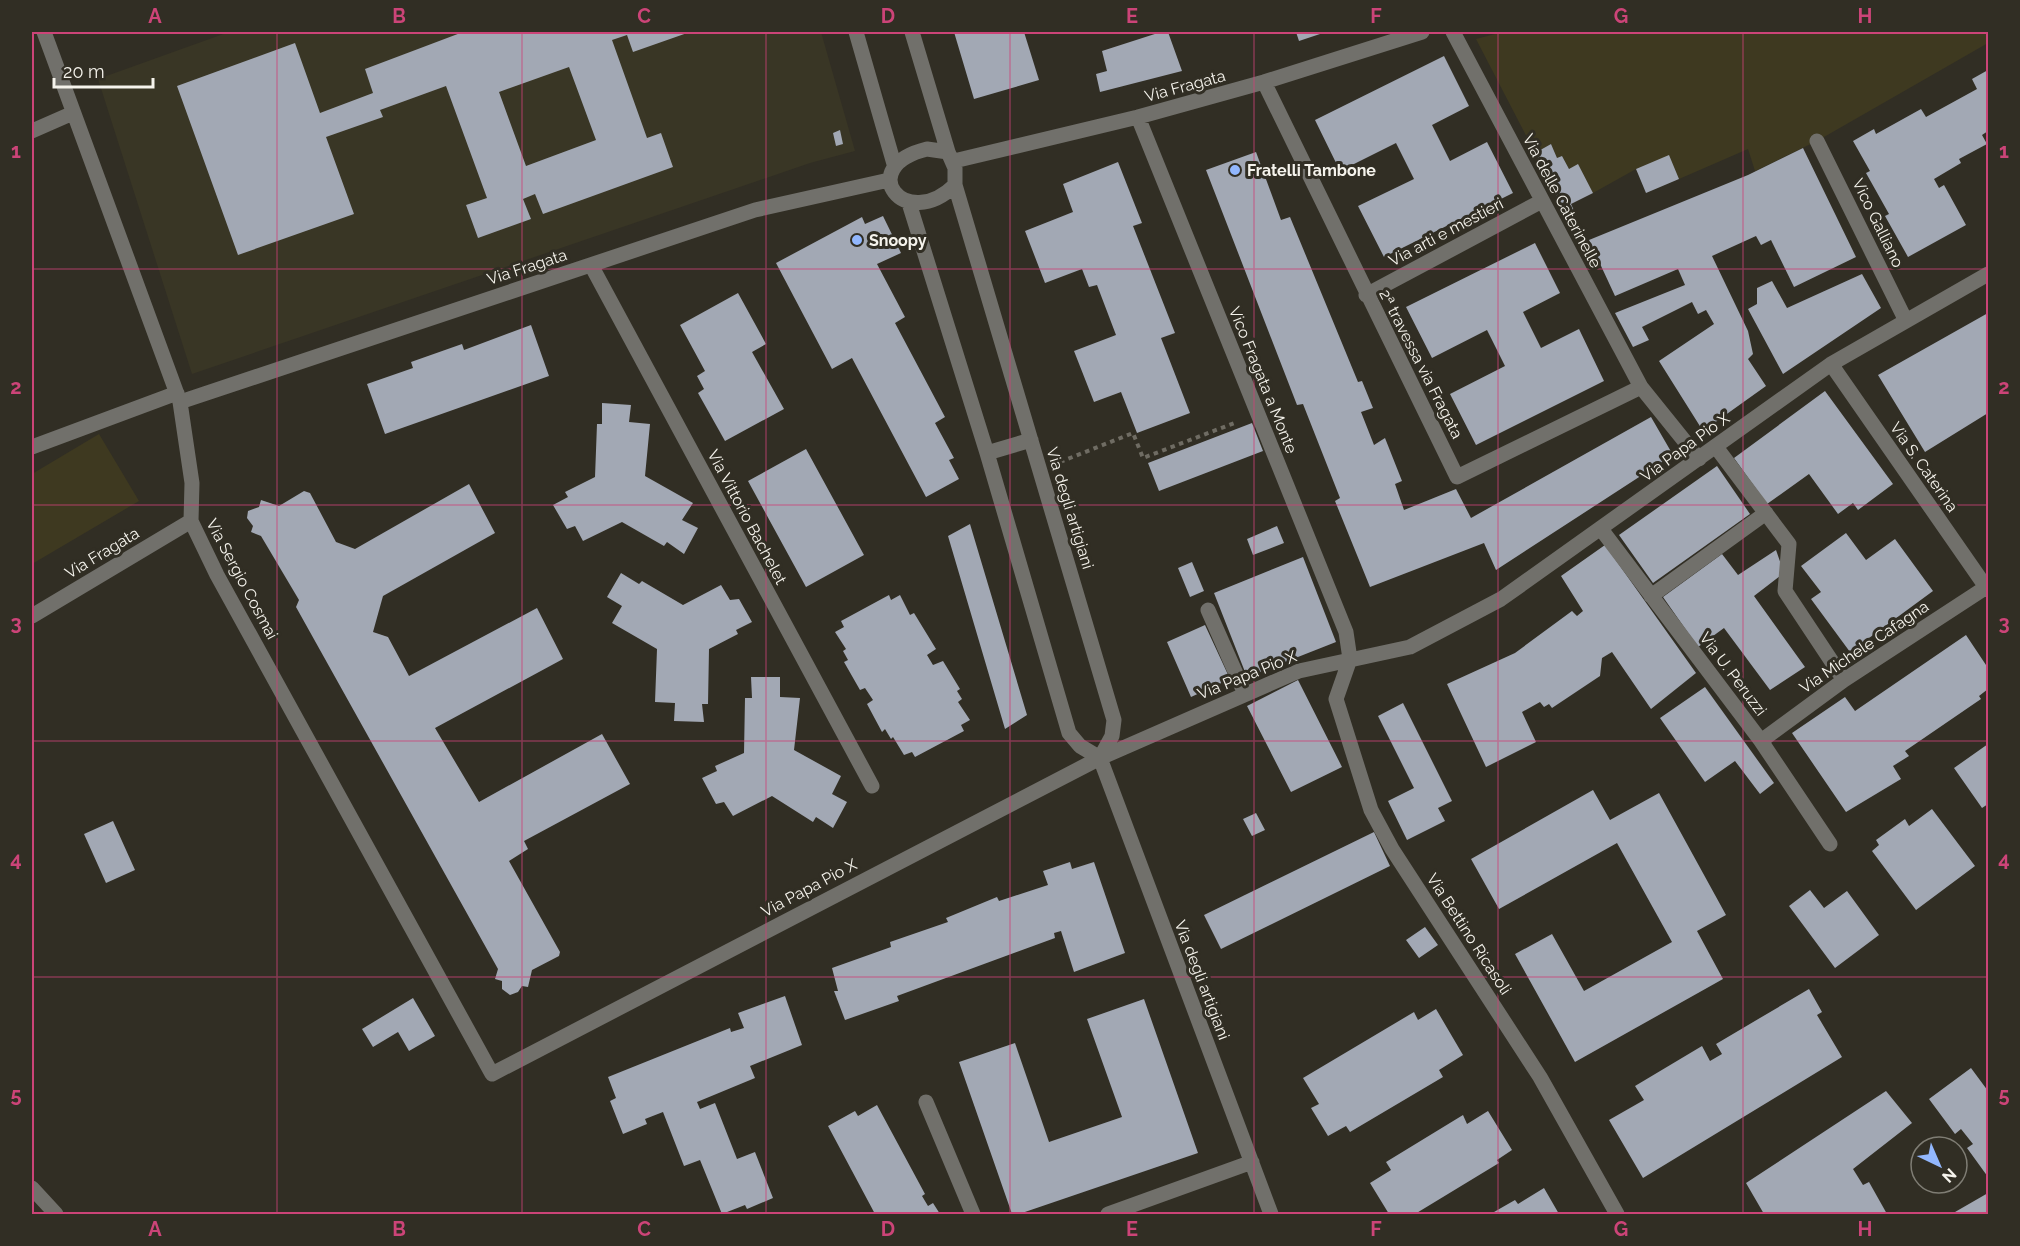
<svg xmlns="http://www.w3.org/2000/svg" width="2020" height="1246" font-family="Raleway,sans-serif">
	<rect width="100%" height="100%" fill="#312e24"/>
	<path fill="#393625" d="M229 32H821L855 151 810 163 192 374 98 79Z"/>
	<path fill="#3e3920" d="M1503 32H1988V43L1817 141 1755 171 1748 149 1679 179 1669 156 1636 169 1593 193 1578 165 1569 169 1562 156 1557 158 1551 144 1535 153 1476 39Z
		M99 434 139 501 32 564V474Z"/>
	<path fill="#a2a8b4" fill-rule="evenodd" d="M463 32H690L633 52 627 35 612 40 647 138 661 133 673 167 543 214 535 194 523 199 531 219 478 238 466 205 487 198 446 86 380 110 383 117 326 137 354 214 238 255 177 86 295 43 320 113 373 93 365 69ZM569 67 596 140 526 166 499 92Z
		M954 32H1024L1039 80 974 99Z
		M1161 32H1168L1182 71 1100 92 1096 74 1107 71 1102 51Z
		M1296 32H1326L1299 41Z
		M1444 56 1469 106 1432 125 1450 161 1487 142 1513 193 1384 257 1358 206 1414 179 1396 143 1340 171 1315 120Z
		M1988 70V131L1982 135 1987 144 1959 159 1961 163 1934 179 1939 188 1944 185 1966 225 1908 257 1885 216 1889 214 1866 173 1870 171 1853 141 1874 129 1876 134 1921 109 1926 117 1977 89 1972 79Z
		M840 130 843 144 836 146 833 133Z
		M1551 144 1557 158 1562 156 1569 169 1578 164 1593 193 1571 204 1576 215 1568 219 1535 153Z
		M1803 148 1856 257 1794 287 1771 240 1761 245 1756 236 1712 256 1748 331 1753 354 1748 359 1766 386 1703 431 1659 361 1714 324 1706 310 1698 314 1692 302 1642 327 1649 340 1633 347 1615 313 1685 285 1678 269 1615 296 1589 240 1748 175Z
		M1256 152 1281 220 1290 217 1358 382 1362 381 1373 408 1361 412 1374 445 1385 438 1402 481 1395 484 1404 510 1456 489 1471 518 1651 417 1673 455 1496 570 1484 543 1370 587 1335 501 1340 498 1303 404 1297 405 1206 170Z
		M1669 155 1679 179 1646 193 1636 169Z
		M1118 162 1142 223 1133 226 1175 333 1161 338 1190 413 1137 433 1121 392 1094 402 1074 351 1116 335 1097 285 1089 287 1082 269 1045 283 1025 231 1073 212 1063 184Z
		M883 216 901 253 877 264 905 317 895 323 945 417 935 423 954 458 949 460 959 479 926 497 852 358 832 369 776 263 862 217 865 224Z
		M1535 243 1560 293 1523 312 1541 348 1579 329 1604 381 1476 445 1450 394 1505 366 1487 330 1432 358 1406 307Z
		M1862 274 1881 308 1783 374 1748 309 1757 304V288L1772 281 1787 308Z
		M738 293 766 344 752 352 784 409 725 441 698 393 704 389 697 376 705 371 680 325Z
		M1988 313V413L1925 452 1878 375Z
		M531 325 549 376 385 434 367 384 413 368 411 362 462 344 464 350Z
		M1825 391 1893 484 1858 510 1853 503 1838 514 1809 474 1767 504 1734 458Z
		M602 403 631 405 629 422 650 424 645 476 693 503 682 520 698 528 684 554 667 542 664 546 622 522 583 541 575 526 567 529 553 505 568 497 565 492 595 477 597 424H602Z
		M1252 423 1263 451 1159 491 1148 463Z
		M806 449 864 555 806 587 748 481Z
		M1717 466 1750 514 1653 583 1619 535Z
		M469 484 495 533 383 596 373 632 388 637 409 676 537 608 563 659 435 728 479 802 602 734 630 784 524 841 528 849 509 861 560 952 559 956 532 970 528 987 522 986 518 992 510 995 502 989V981L495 979 498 969 296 607 299 600 261 536 251 532 253 526 247 518 248 511 259 507 261 500 279 506 304 491 310 493 336 542 355 549Z
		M970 524 1027 715 1005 729 948 536Z
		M1277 526 1284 543 1253 555 1247 539Z
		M1846 533 1866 560 1895 539 1933 591 1850 652 1811 599 1821 592 1801 566Z
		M1605 545 1696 673 1651 709 1612 652 1602 658 1600 676 1552 708 1549 704 1544 707 1540 702 1522 712 1536 742 1486 767 1447 684 1515 653 1572 611 1577 616 1583 611 1561 576Z
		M1776 550 1784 573 1754 596 1805 667 1770 690 1724 628 1698 647 1663 597 1722 554 1738 575Z
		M1303 557 1336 642 1247 677 1214 593Z
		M1192 562 1204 591 1190 597 1178 568Z
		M621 573 639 584 642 581 683 605 721 585 730 600 739 599 752 622 736 630 738 634 709 649 708 704H702L704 722 674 721 675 703 655 702 657 649 612 623 622 606 607 597Z
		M889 595 891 600 900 595 910 615 914 613 936 649 927 655 933 665 943 661 960 689 957 691 962 699 958 702 970 720 961 725 964 731 915 757 912 752 904 755 893 737 891 739 885 729 882 732 867 704 873 700 865 688 860 690 844 662 848 660 843 651 846 649 835 632 844 627 841 621Z
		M1205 625 1230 679 1191 697 1167 642Z
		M1966 635 1988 668V689L1979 696 1981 699 1905 751 1909 756 1893 766 1901 779 1846 812 1792 733 1845 697 1855 711Z
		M751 677H780V697L800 698 794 750 841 776 832 794 847 802 833 828 816 817 813 822 772 796 733 816 724 802 716 804 702 778 717 771 715 766 744 753 745 698H752Z
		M1298 680 1342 767 1291 792 1247 706Z
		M1705 687 1774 783 1760 794 1735 761 1705 782 1660 718Z
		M1403 703 1452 801 1438 808 1445 821 1407 840 1388 801 1414 788 1378 716Z
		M1988 744V804L1982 808 1954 768Z
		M1593 790 1610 820 1659 793 1726 915 1697 931 1723 979 1575 1062 1515 954 1552 934 1584 991 1672 942 1617 843 1499 909 1471 859Z
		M1932 809 1975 866 1916 910 1872 851 1879 845 1876 840 1905 819 1909 826Z
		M1256 813 1265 830 1252 836 1243 819Z
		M113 821 135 870 106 883 84 834Z
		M1374 832 1390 866 1221 949 1204 915Z
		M1070 862 1072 869 1094 862 1125 953 1074 972 1061 931 1054 933 1055 938 897 996 899 1001 845 1020 834 991H838L832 968 891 947 890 942 948 922 946 918 997 897 999 901 1048 885 1043 871Z
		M1810 890 1824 908 1847 891 1879 935 1835 968 1789 906Z
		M1425 927 1438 945 1419 958 1406 940Z
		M1809 989 1822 1012 1817 1015 1842 1057 1643 1178 1609 1120 1644 1100 1635 1086 1702 1046 1710 1061 1722 1054 1716 1044Z
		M785 996 802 1045 750 1066 755 1078 697 1102 700 1109 715 1103 737 1159 755 1152 773 1198 747 1209 745 1205 722 1214 700 1160 684 1166 663 1112 645 1119 647 1124 623 1134 610 1101 616 1098 608 1077 730 1028 731 1032 744 1028 738 1013Z
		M413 998 435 1036 409 1051 398 1032 373 1047 362 1029Z
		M1144 999 1198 1153 1019 1214H1012L959 1062 1015 1043 1049 1142 1122 1117 1087 1019Z
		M1436 1009 1463 1055 1439 1070 1443 1077 1350 1132 1346 1126 1328 1136 1311 1108 1319 1104 1303 1078 1414 1012 1418 1020Z
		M1971 1068 1988 1091V1177L1967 1148 1973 1144 1961 1129 1955 1134 1929 1099Z
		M1886 1091 1912 1123 1853 1169 1863 1185 1869 1182 1887 1214H1764L1746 1183Z
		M877 1105 925 1194 922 1196 928 1206 933 1203 940 1214H875L828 1126 855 1111 858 1116Z
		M1488 1111 1512 1150 1497 1160 1499 1163 1415 1214 1412 1212 1407 1214H1389L1370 1183 1391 1170 1386 1162 1463 1115 1467 1124Z
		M1544 1188 1559 1214H1496L1494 1212 1515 1200 1518 1204Z
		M1988 1193V1214H1957L1955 1212Z"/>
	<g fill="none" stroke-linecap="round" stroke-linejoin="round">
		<path stroke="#6f6c63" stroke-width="4" stroke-dasharray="4.5 4.5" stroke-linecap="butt" d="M1060 462 1133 433 1143 458 1237 422"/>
		<path stroke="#71706b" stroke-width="15" d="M44 32 180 402 192 483 191 521 217 575 492 1074 1100 758 1299 671 1410 647 1501 599 1831 364 1988 274
			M856 32 894 164
			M912 32 948 152
			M1453 32 1641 387 1699 459
			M1264 82 1457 477 1641 387
			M1138 117 1346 632 1350 659 1336 699 1371 810 1392 849 1540 1077 1617 1214
			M32 131 73 113
			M1817 141 1906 321
			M927 149 948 152 955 168V185C905 234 853 167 927 149Z
			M954 161 1138 117 1264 82 1422 32
			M955 185 1114 720 1112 736 1100 758
			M909 203 987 453 1069 733 1080 746 1100 758 1271 1214
			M591 265 872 786
			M1366 295 1542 201
			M1831 364 1988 590
			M180 402 755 210 889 180
			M32 447 177 393
			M1716 447 1789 544 1785 591 1844 680
			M987 453 1031 440
			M1601 529 1761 741 1830 844
			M1651 596 1766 513
			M1208 610 1245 694
			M32 616 191 521
			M1761 741 1844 680 1988 586
			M926 1102 973 1214
			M32 1188 56 1214
			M1108 1214 1252 1162"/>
	</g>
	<path fill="none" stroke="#cc4478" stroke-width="1.5" stroke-opacity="0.55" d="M277 32V1214M522 32V1214M766 32V1214M1010 32V1214M1254 32V1214M1498 32V1214M1743 32V1214M32 269H1988M32 505H1988M32 741H1988M32 977H1988"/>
	<g fill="#92b7fd" stroke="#312e24" stroke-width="2">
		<circle cx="1235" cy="170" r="6"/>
		<circle cx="857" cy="240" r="6"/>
	</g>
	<g text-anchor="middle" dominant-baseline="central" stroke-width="6" stroke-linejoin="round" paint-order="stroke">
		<g font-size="16" fill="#f5f3ec" stroke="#312e24">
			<text transform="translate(1185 86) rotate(-15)">Via Fragata</text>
			<text transform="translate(1562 201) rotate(62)">Via delle Caterinelle</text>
			<text transform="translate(1878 223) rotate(64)">Vico Galliano</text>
			<text transform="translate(1446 232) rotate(-28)">Via arti e mestieri</text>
			<text transform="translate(527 267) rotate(-18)">Via Fragata</text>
			<text transform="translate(1421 364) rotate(63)">2ª travessa via Fragata</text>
			<text transform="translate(1263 380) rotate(68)">Vico Fragata a Monte</text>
			<text transform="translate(1685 447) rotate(-36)">Via Papa Pio X</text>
			<text transform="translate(1924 467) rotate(55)">Via S. Caterina</text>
			<text transform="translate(1070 508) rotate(73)">Via degli artigiani</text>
			<text transform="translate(747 517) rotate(62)">Via Vittorio Bachelet</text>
			<text transform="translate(102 553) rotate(-31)">Via Fragata</text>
			<text transform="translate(242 579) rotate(62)">Via Sergio Cosmai</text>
			<text transform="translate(1864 647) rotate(-34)">Via Michele Cafagna</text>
			<text transform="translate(1733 674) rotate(53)">Via U. Peruzzi</text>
			<text transform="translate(1247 675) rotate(-22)">Via Papa Pio X</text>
			<text transform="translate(809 888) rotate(-28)">Via Papa Pio X</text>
			<text transform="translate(1469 934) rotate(57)">Via Bettino Ricasoli</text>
			<text transform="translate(1202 980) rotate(69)">Via degli artigiani</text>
		</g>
		<g font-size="16" font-weight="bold" fill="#f5f3ec" stroke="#312e24" text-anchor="start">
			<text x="1247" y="170">Fratelli Tambone</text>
			<text x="869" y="240">Snoopy</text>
		</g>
	</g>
	<rect width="2020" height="1246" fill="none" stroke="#312e24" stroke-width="66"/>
	<g transform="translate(1939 1165) rotate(136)"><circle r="28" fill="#312e24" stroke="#7f7d74" stroke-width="1.5"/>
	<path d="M0-4.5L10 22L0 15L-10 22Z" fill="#92b7fd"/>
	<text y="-9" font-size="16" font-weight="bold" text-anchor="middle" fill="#f5f3ec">N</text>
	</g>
	<path d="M54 78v9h99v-9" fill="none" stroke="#f5f3ec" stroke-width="3"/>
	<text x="63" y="78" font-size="18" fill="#f5f3ec" stroke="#312e24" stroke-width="4.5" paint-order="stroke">20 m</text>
	<rect x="33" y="33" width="1954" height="1180" fill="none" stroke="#cc4478" stroke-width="2"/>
	<g font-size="20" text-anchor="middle" font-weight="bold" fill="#cc4478">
		<text x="155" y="23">A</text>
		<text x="399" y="23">B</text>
		<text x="644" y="23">C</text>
		<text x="888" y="23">D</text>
		<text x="1132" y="23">E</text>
		<text x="1376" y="23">F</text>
		<text x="1621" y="23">G</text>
		<text x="1865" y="23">H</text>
		<text x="16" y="158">1</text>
		<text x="2004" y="158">1</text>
		<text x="16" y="394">2</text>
		<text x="2004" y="394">2</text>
		<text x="16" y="630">3</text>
		<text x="2004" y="630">3</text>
		<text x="16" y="866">4</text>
		<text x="2004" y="866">4</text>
		<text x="16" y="1102">5</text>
		<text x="2004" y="1102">5</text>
		<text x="155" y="1236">A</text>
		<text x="399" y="1236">B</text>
		<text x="644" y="1236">C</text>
		<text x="888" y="1236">D</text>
		<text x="1132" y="1236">E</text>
		<text x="1376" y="1236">F</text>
		<text x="1621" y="1236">G</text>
		<text x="1865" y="1236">H</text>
	</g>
</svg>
